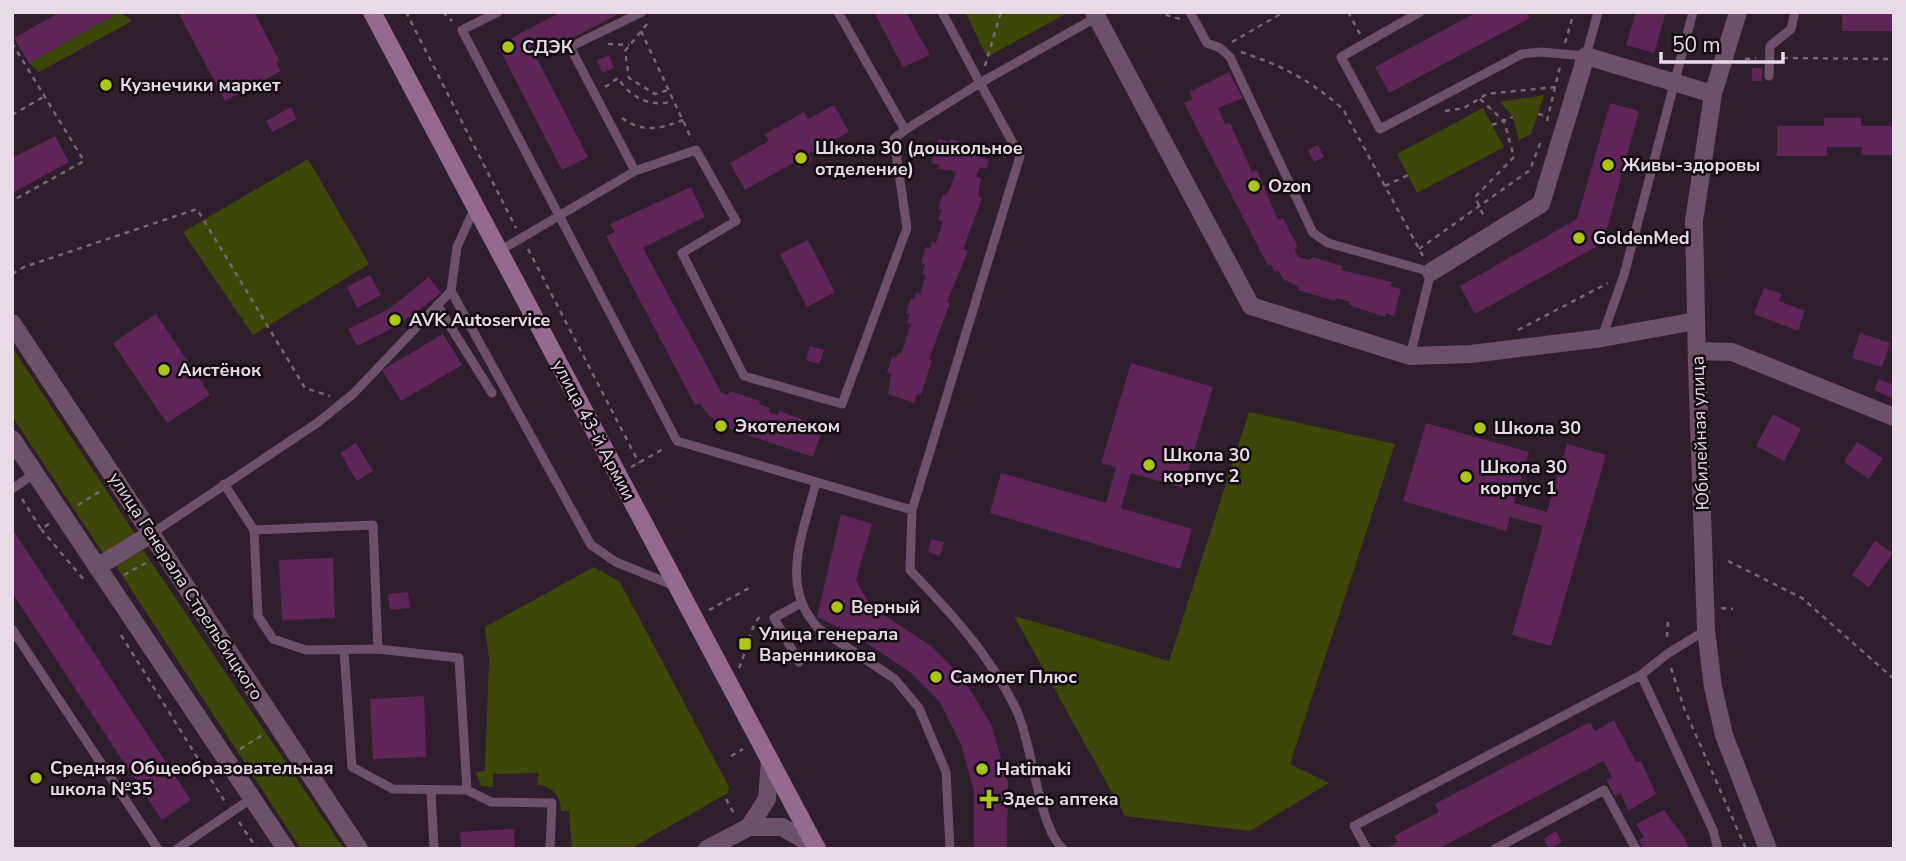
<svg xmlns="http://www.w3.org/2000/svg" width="1906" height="861" font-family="'Nunito Sans',sans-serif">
	<rect width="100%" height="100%" fill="#2f1e2c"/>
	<path fill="#3d4708" d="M120 12 132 21 39 72 29 63Z
		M965 12H1069L987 57Z
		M1544 95 1531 134 1519 140 1513 117 1500 102Z
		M1483 108 1504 147 1417 193 1397 154Z
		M308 159 369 264 253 335 183 232Z
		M12 347 135 534 103 553 12 416Z
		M1249 412 1395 444 1290 764 1329 783 1250 831 1125 816 1014 616 1169 661Z
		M143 550 344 849H301L116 566Z
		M594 567 620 582 729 787 728 793 630 849H572L569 811H561C561 797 553 786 538 785V773L493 774V787L481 786 476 772 485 771 489 659 485 627Z"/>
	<path fill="#5f2559" d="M60 12H120L29 63 14 38Z
		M178 12H254L279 60 276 62 281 71 225 101Z
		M561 12H622L536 57 588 157 562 170 500 50 509 46 506 41Z
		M874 12H906L930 55 903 67Z
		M1477 12H1527L1530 18 1389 93 1375 67Z
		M1636 12H1666L1654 53 1626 45Z
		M1842 12H1894V31H1842Z
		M609 55 614 68 602 73 597 60Z
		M1752 68H1762V81H1752Z
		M1229 72 1243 98 1218 108 1225 124 1230 123 1252 172 1257 170 1278 220 1283 218 1298 247 1294 249 1299 257 1310 260 1312 257 1342 266 1341 270 1392 282 1391 286 1401 289 1394 316 1386 313 1385 317 1349 305 1350 302 1336 298 1335 301 1298 290 1299 287 1283 279 1278 270 1275 272 1271 265 1268 266 1184 103 1193 99 1189 92Z
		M1610 103 1639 111 1603 243 1475 314 1460 286 1577 219Z
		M834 105 849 132 809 154 812 160 799 168 795 162 745 190 730 163 769 141 765 134 804 112 808 119Z
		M291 107 297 119 272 132 266 121Z
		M1824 118H1861V126H1894V155H1862V147H1827V156H1777V126H1824Z
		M55 136 69 162 12 193V158Z
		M939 139 949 142 951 139 980 149 978 156 989 160 986 169 980 167 976 177 981 178 978 197 982 198 963 249 968 251 947 302 950 303 929 359 932 360 921 395 917 394 914 403 888 394 891 374 887 373 892 357 896 358 898 353 901 354 911 324 907 323 910 314 906 313 911 298 914 299 916 293 920 294 926 275 922 274 925 264 921 263 926 247 930 248 932 241 936 243 943 221 938 220 942 210 938 209 943 194 946 195 950 189 956 171 938 169 939 165 931 163Z
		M1318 145 1324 157 1314 162 1308 150Z
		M691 187 705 217 643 248 721 392 728 395 730 391 760 401 759 404 770 408 769 412 778 415 779 411 823 427 813 457 718 425 719 421 711 418 700 404 695 405 606 236 615 232 610 224Z
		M808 240 835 292 807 307 780 254Z
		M370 275 381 295 357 308 347 287Z
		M429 277 441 293 399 325 357 346 348 329 389 309Z
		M1764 288 1782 294 1779 301 1805 311 1798 331 1754 314Z
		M156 314 210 395 167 423 113 343Z
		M1860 333 1890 343 1882 367 1852 358Z
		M443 334 462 365 401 401 382 370Z
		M810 346 824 350 819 364 806 360Z
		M1131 363 1213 387 1183 488 1131 473 1121 508 1192 529 1180 569 990 513 1001 473 1106 503 1116 467 1101 463Z
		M1879 379 1894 385V399L1874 390Z
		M1773 414 1801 429 1784 461 1756 446Z
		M1426 423 1529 452 1514 503 1547 512 1567 444 1606 455 1551 646 1512 635 1543 526 1510 517 1506 531 1403 501Z
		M1857 442 1883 458 1869 479 1844 462Z
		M356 443 373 471 357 481 340 453Z
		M841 514 872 524 856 580 870 606 931 646 962 677 991 724 1008 782 1007 849H974V791L961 744 940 702 910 672 856 636 817 617Z
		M12 529 191 800 162 820 12 593Z
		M931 539 944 542 940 556 928 552Z
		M1875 541 1893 553 1869 587 1852 575Z
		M333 558 335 618 282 620 279 560Z
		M408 592 410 608 390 610 388 594Z
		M424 696 426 757 373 759 370 699Z
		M1614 720 1636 762 1641 761 1656 794 1628 811 1621 793 1615 796 1606 780 1612 777 1603 761 1438 849H1385L1398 842 1394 836 1439 812 1435 804 1590 722 1595 731Z
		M1664 810 1686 840 1689 849H1643L1639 840 1644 837 1636 824Z
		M514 829 515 849H461L460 832Z
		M1556 831 1562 842 1549 849 1544 839Z"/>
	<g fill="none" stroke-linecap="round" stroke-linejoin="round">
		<path stroke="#756673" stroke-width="2.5" stroke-dasharray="5 5" stroke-linecap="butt" d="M406 12 516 228
			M443 12 452 21
			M1156 12 1180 19
			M1348 12 1360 34
			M647 24 625 51 629 78 655 94 668 90
			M641 31 692 140
			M1232 42 1284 12
			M12 43 84 161 12 201
			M1565 43 1574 12
			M608 44 629 45
			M1241 52C1283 66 1310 80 1343 109L1424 258
			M1783 58 1894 59
			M1745 59 1756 58
			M985 66 1001 12
			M605 87 618 78C630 98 652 108 673 101
			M1480 99 1504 121 1514 157 1475 197 1485 219
			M1445 111 1464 108 1487 94 1556 87
			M1538 114 1548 116
			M12 115 45 96
			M622 118C642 133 661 129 683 120
			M1547 121 1560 66
			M1492 125 1513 117
			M1385 186 1408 175
			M528 249 639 463
			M1419 249 1530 170 1541 141
			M12 274 24 267 197 209 305 388 330 396
			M1518 330 1608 283
			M631 467 665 448
			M22 499 41 529 49 524
			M78 505 102 490
			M41 529 84 580
			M1728 561 1802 598 1894 679
			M124 575 149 561
			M1721 608 1733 609
			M709 610 749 588
			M121 635 225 802
			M1667 637 1668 620
			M739 668C747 651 749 627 762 614
			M1671 668 1684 708 1746 849
			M240 749 264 734
			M731 756 743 749
			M726 799 734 814
			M239 822 257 849"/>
		<path stroke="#6c5168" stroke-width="9" d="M498 12 462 30 677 441 912 510 1020 156 980 83 1097 17
			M838 12 905 130 980 83 942 12
			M1190 12 1207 43 1220 48 1230 57 1313 233 1328 243 1431 272 1410 356
			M1420 12 1341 57 1380 129 1522 54 1541 52 1586 56 1598 12
			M1769 76 1770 46 1791 29 1795 12
			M635 171 696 150 736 221 682 253 744 376 842 404 907 228 894 139 905 130
			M475 207 457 247 451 291 591 545 616 562 675 586
			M508 246 635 171 570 47 642 12
			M437 305 492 393
			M1602 337 1624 275 1693 12
			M816 482C804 532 778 585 818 628L895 679 919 708 946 772 950 849
			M224 484 254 530 258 616 273 639 306 650 378 649 373 525 254 530
			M12 489 35 473
			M912 510 910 570C951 613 990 655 1016 709 1033 744 1038 827 1063 849
			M151 534 317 423 353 394 451 291
			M12 629 158 849
			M344 650 352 767 393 789 467 790 459 658 378 649
			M799 662 774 618 801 603
			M1641 675 1713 830 1718 849
			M431 790 434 849
			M467 790 491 802 552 803 550 849
			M177 849 252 798
			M1367 849 1354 826 1641 675 1667 654 1706 630
			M1495 849 1604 790 1636 849"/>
		<path stroke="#6c5168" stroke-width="18" d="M1094 12 1251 306 1410 356 1471 354 1602 338 1696 321
			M1738 12 1713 94 1694 221 1697 364 1706 630 1713 687 1724 735 1768 849
			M1431 272 1541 204 1586 56 1713 94
			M12 323 359 849
			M1697 351 1732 352 1894 417
			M12 439 286 849
			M97 567 151 534
			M749 827 767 799 770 761
			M707 849 749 827H782L816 847"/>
		<path stroke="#956a8e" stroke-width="18" d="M372 12 817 849"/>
	</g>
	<g fill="#acc612" stroke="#120b11" stroke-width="2.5">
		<circle cx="508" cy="47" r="7"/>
		<circle cx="106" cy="85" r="7"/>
		<circle cx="801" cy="158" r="7"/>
		<circle cx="1608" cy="165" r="7"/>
		<circle cx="1254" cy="186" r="7"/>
		<circle cx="1579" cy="238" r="7"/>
		<circle cx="395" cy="320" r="7"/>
		<circle cx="164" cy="370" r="7"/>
		<circle cx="721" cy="426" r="7"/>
		<circle cx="1480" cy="428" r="7"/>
		<circle cx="1149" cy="465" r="7"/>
		<circle cx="1466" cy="477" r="7"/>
		<circle cx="837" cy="607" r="7"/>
		<rect x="738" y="637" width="14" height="14" rx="3.5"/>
		<circle cx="936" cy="677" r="7"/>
		<circle cx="982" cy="769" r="7"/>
		<circle cx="36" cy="778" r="7"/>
		<path d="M985.5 788.5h7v7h7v7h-7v7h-7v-7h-7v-7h7z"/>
	</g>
	<g text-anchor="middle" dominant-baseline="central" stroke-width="5" stroke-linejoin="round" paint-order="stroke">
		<g font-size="18" font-weight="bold" fill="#e7dbe5" stroke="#120b11" text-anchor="start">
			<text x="522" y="47">СДЭК</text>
			<text x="120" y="85">Кузнечики маркет</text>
			<text x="815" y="148">Школа 30 (дошкольное<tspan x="815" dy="21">отделение)</tspan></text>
			<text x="1622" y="165">Живы-здоровы</text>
			<text x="1268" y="186">Ozon</text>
			<text x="1593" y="238">GoldenMed</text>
			<text x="409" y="320">AVK Autoservice</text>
			<text x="178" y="370">Аистёнок</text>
			<text x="735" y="426">Экотелеком</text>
			<text x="1494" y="428">Школа 30</text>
			<text x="1163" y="455">Школа 30<tspan x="1163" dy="21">корпус 2</tspan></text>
			<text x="1480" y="467">Школа 30<tspan x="1480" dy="21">корпус 1</tspan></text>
			<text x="851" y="607">Верный</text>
			<text x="759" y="634">Улица генерала<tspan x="759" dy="21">Варенникова</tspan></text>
			<text x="950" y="677">Самолет Плюс</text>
			<text x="50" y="768">Средняя Общеобразовательная<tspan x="50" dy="21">школа №35</tspan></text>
			<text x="996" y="769">Hatimaki</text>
			<text x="1003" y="799">Здесь аптека</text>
		</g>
		<g font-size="18" fill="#e7dbe5" stroke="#120b11">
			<text transform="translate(594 430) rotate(62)">улица 43-й Армии</text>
			<text transform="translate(1700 433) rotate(-92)">Юбилейная улица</text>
			<text transform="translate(186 586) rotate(57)">улица Генерала Стрельбицкого</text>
		</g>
	</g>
	<rect width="1906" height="861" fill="none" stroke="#e7dbe5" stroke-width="28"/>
	<path d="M1661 52v10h122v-10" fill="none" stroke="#e7dbe5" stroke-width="3.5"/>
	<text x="1672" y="52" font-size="21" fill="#e7dbe5" stroke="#120b11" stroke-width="5" paint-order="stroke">50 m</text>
</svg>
